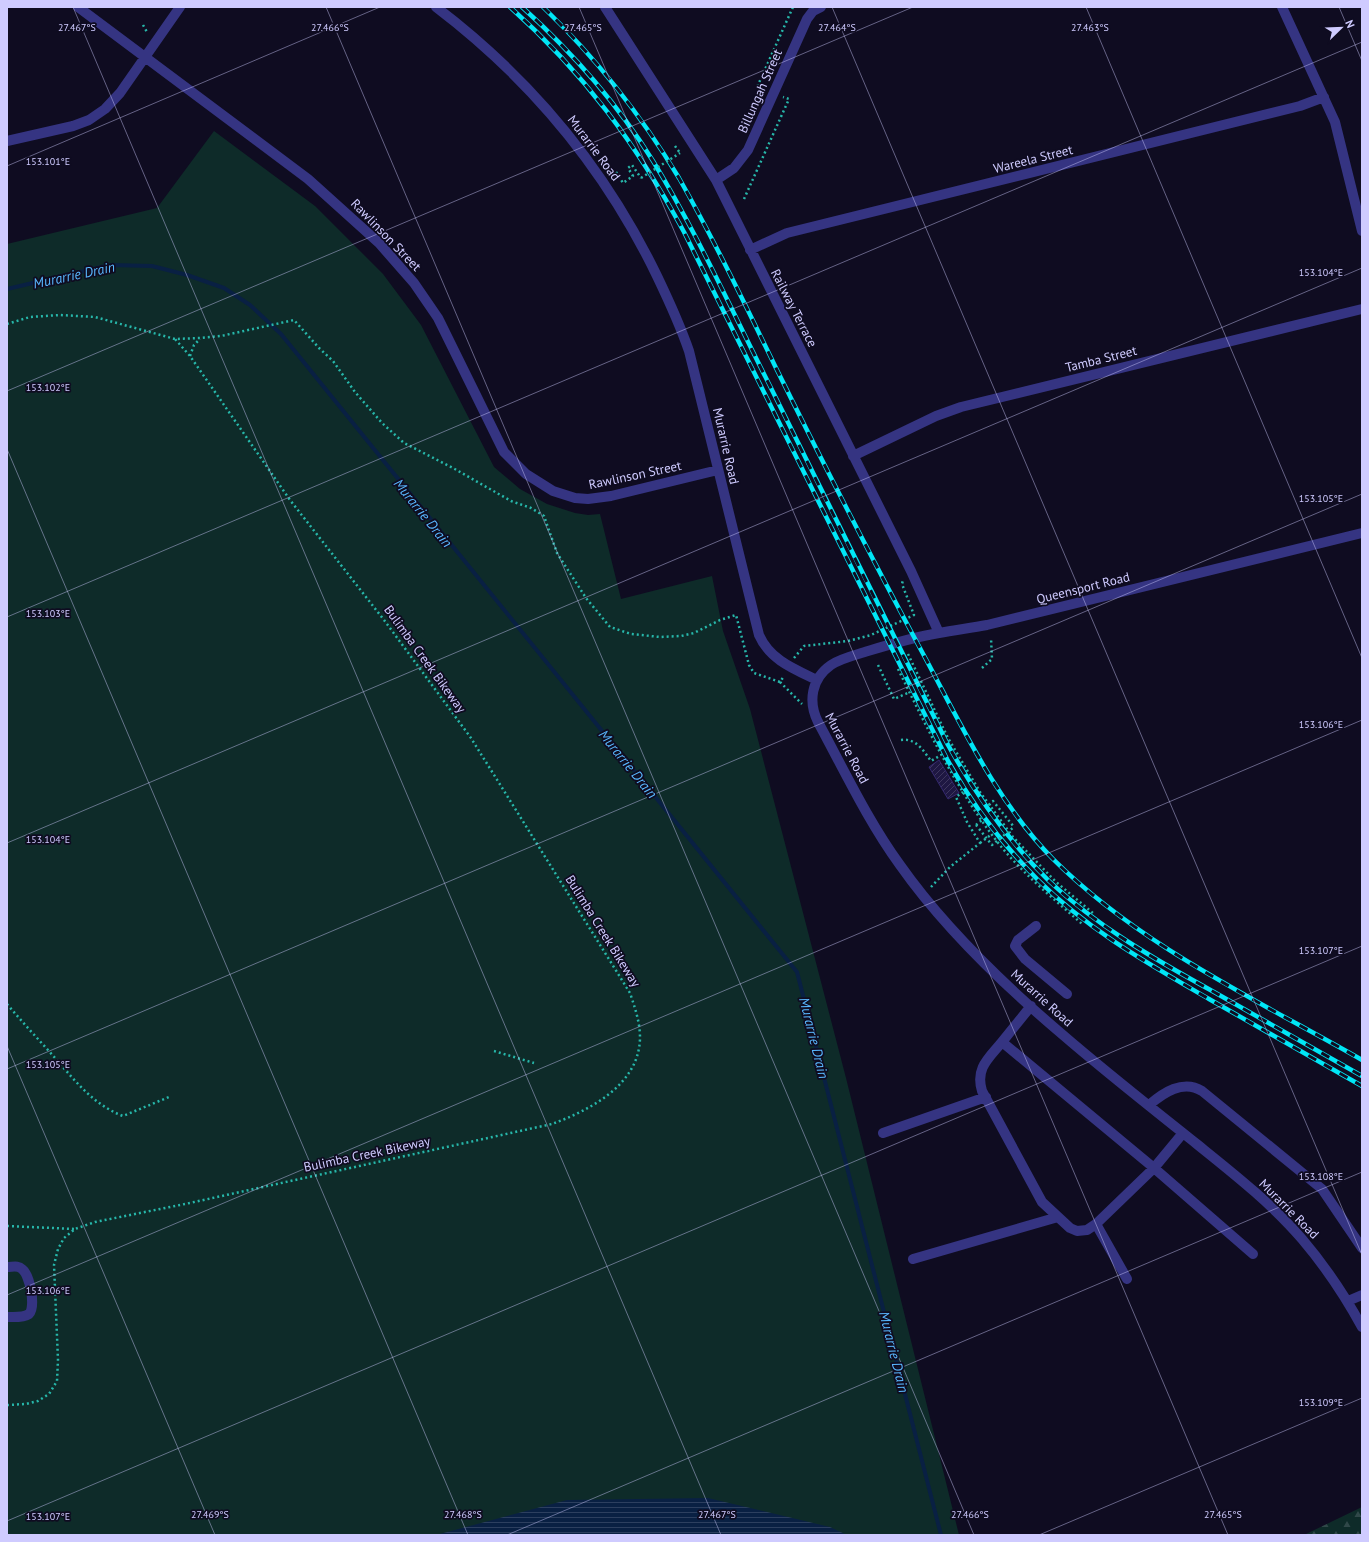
<svg xmlns="http://www.w3.org/2000/svg" width="1369" height="1542" font-family="'PT Sans',sans-serif">
	<defs>
		<pattern id="forest-firs" width="22" height="20" patternUnits="userSpaceOnUse"><rect width="22" height="20" fill="#0e2b29"/><path d="M5 1l3.5 6h-7zM16 11l3.5 6h-7z" fill="#304849"/></pattern>
		<pattern id="water-rules" width="6" height="5" patternUnits="userSpaceOnUse"><rect width="6" height="5" fill="#092043"/><path d="M0 2.5h6" fill="none" stroke="#2c3f5f"/></pattern>
		<pattern id="building-hatch" width="6" height="6" patternUnits="userSpaceOnUse"><rect width="6" height="6" fill="#1e1742"/><path d="M-1 1l2-2M0 6l6-6M5 7l2-2" fill="none" stroke="#3e375e"/></pattern>
	</defs>
	<rect width="100%" height="100%" fill="#0f0c21"/>
	<path fill="url(#forest-firs)" d="M1362 1507V1535H1304Z"/>
	<path fill="#0e2b29" d="M214 131 315 206 383 274 421 325 494 467 520 489 547 504 575 513 588 515 600 514 621 599 712 576 723 631 750 709 846 1078 959 1535H7V244L157 208Z"/>
	<path fill="url(#water-rules)" d="M708 1498 830 1527 847 1535H436L567 1500Z"/>
	<g fill="none" stroke-linecap="round" stroke-linejoin="round">
		<path stroke="#092043" stroke-width="4" d="M7 289 110 265 152 266 187 275 224 288 250 305 281 334 797 972 941 1535"/>
	</g>
	<path fill="url(#building-hatch)" stroke="#342870" d="M939 760 959 793 948 799 929 767Z"/>
	<g fill="none" stroke-linecap="round" stroke-linejoin="round">
		<path stroke="#27b7aa" stroke-width="2.5" stroke-dasharray="2 3" stroke-linecap="butt" d="M143 25 147 32
			M764 88 758 85 793 7
			M675 146 680 153
			M616 172 623 183 633 176 628 168 632 165 641 178
			M744 199 789 99 783 97
			M7 324 30 317 60 315 95 317 175 339 200 338 221 336 294 320 319 348 333 361 355 392 382 423 404 443 453 468 511 501 531 508 544 516 557 553 586 598 610 627 631 634 660 637 681 636 694 633 720 620 736 615 749 665 754 673 780 682 784 676
			M190 356 194 345 200 339
			M908 654 948 738 980 792 1013 837 1055 881 1094 914
			M794 658 804 646 848 641 871 635 914 615 902 584 903 580
			M878 665 894 699 910 692
			M982 668 992 659 991 638
			M898 669C928 730 957 791 999 844 1023 874 1054 899 1082 924
			M780 682 802 704
			M901 740C916 738 923 750 931 761L941 755
			M989 805 993 801 1014 827
			M976 825 982 820
			M980 843 992 834
			M931 887 950 867 980 843 967 822 956 797 963 792
			M7 1004C23 1023 40 1041 56 1059 76 1082 94 1105 123 1116L169 1097
			M494 1051 534 1063
			M7 1226 75 1229
			M7 1405 26 1404 38 1401 49 1394 57 1381 58 1360 54 1265 58 1249 64 1238 75 1229 95 1222 185 1204 552 1124C590 1110 639 1085 640 1038 640 1022 635 1008 630 993L471 738 384 620 290 500 190 356 175 339"/>
		<path stroke="#353482" stroke-width="10" d="M78 7 308 179 379 243 414 283 438 318 504 452 526 474 553 491 575 498 588 499 611 496 718 470
			M436 7C532 80 605 168 657 276 669 301 680 325 689 351L759 635C770 660 794 669 817 680
			M605 7 716 180 911 571 939 633
			M1282 7 1335 122 1362 231
			M7 141 73 126 89 120 105 109 120 93 180 7
			M716 180 734 168 748 150 807 19 813 11 821 7
			M750 250 787 233 1300 106 1324 97
			M853 456 936 416 961 407 1362 309
			M1362 533 987 625C971 628 955 630 939 633 915 637 891 644 868 651 856 655 841 658 831 665 811 679 808 702 818 722 844 770 868 821 900 865 945 929 1004 985 1063 1035 1107 1073 1153 1109 1198 1145 1234 1174 1271 1203 1302 1239 1325 1266 1345 1296 1362 1327
			M1036 926 1018 940 1015 946 1025 959 1067 994
			M1031 1006 1002 1042 1154 1168 1183 1133
			M1002 1042C989 1058 975 1068 982 1091L1042 1202 1070 1228 1077 1231 1087 1230 1096 1224 1154 1168 1253 1254
			M1149 1105C1163 1093 1183 1079 1202 1091L1322 1189 1362 1248
			M883 1133 986 1097
			M1096 1224 1127 1279
			M913 1259 1058 1217
			M7 1267C13 1267 18 1265 22 1269 30 1275 36 1307 29 1314 23 1318 14 1317 7 1317
			M1348 1301 1362 1295"/>
		<defs>
			<path id="rail" d="M510 7C584 73 637 145 684 232L947 759C971 803 1003 845 1038 880 1088 930 1149 964 1209 999 1260 1028 1311 1057 1362 1086
				M522 7C572 52 617 103 653 161 697 233 732 311 770 386 829 506 888 626 948 745 976 795 1008 841 1049 881 1098 927 1156 960 1214 992 1263 1020 1313 1048 1362 1076
				M543 7C596 58 641 115 679 178 714 240 745 304 776 368 823 463 871 557 921 650 960 722 995 800 1053 859 1139 945 1257 1000 1362 1060"/>
		</defs>
		<use href="#rail" stroke="#00e6f6" stroke-width="4.5"/>
		<use href="#rail" stroke="#0f0c21" stroke-width="3" stroke-dasharray="9" stroke-linecap="butt"/>
		<path stroke="#27b7aa" stroke-width="2.5" stroke-dasharray="2 3" stroke-linecap="butt" d="M641 178 680 153
			M976 825 992 845 1014 827"/>
	</g>
	<path fill="none" stroke="#cfcbff" stroke-width="1" stroke-opacity="0.45" d="M73 7 721 1535M326 7 974 1535M579 7 1228 1535M832 7 1362 1255M1086 7 1362 658M1339 7 1362 61M7 166 380 7M7 391 913 7M7 449 468 1535M7 617 1362 42M7 843 1362 268M7 1046 215 1535M7 1069 1362 494M7 1295 1362 720M7 1521 1362 946M507 1535 1362 1172M1039 1535 1362 1398"/>
	<g text-anchor="middle" dominant-baseline="central" stroke-width="3.5" stroke-linejoin="round" paint-order="stroke">
		<g font-size="13" fill="#cfcbff" stroke="#0f0c21">
			<text transform="translate(760 91) rotate(-66)">Billungah Street</text>
			<text transform="translate(594 148) rotate(53)">Murarrie Road</text>
			<text transform="translate(1033 159) rotate(-14)">Wareela Street</text>
			<text transform="translate(386 235) rotate(46)">Rawlinson Street</text>
			<text transform="translate(794 308) rotate(63)">Railway Terrace</text>
			<text transform="translate(1101 359) rotate(-14)">Tamba Street</text>
			<text transform="translate(726 446) rotate(77)">Murarrie Road</text>
			<text transform="translate(635 475) rotate(-12)">Rawlinson Street</text>
			<text transform="translate(1083 588) rotate(-14)">Queensport Road</text>
			<text transform="translate(425 659) rotate(54)">Bulimba Creek Bikeway</text>
			<text transform="translate(847 748) rotate(62)">Murarrie Road</text>
			<text transform="translate(603 931) rotate(58)">Bulimba Creek Bikeway</text>
			<text transform="translate(1042 998) rotate(42)">Murarrie Road</text>
			<text transform="translate(367 1154) rotate(-12)">Bulimba Creek Bikeway</text>
			<text transform="translate(1289 1209) rotate(45)">Murarrie Road</text>
		</g>
		<g font-size="14" font-style="italic" fill="#59b8ff" stroke="#0f0c21">
			<text transform="translate(74 275) rotate(-12)">Murarrie Drain</text>
			<text transform="translate(423 513) rotate(51)">Murarrie Drain</text>
			<text transform="translate(628 764) rotate(51)">Murarrie Drain</text>
			<text transform="translate(814 1038) rotate(76)">Murarrie Drain</text>
			<text transform="translate(894 1352) rotate(76)">Murarrie Drain</text>
		</g>
	</g>
	<g font-size="10" text-anchor="middle" fill="#cfcbff" stroke="#0f0c21" stroke-width="3.5" stroke-linejoin="round" paint-order="stroke">
		<text x="77" y="31">27.467°S</text>
		<text x="330" y="31">27.466°S</text>
		<text x="583" y="31">27.465°S</text>
		<text x="837" y="31">27.464°S</text>
		<text x="1090" y="31">27.463°S</text>
		<text x="48" y="165">153.101°E</text>
		<text x="1321" y="276">153.104°E</text>
		<text x="48" y="391">153.102°E</text>
		<text x="1321" y="502">153.105°E</text>
		<text x="48" y="617">153.103°E</text>
		<text x="1321" y="728">153.106°E</text>
		<text x="48" y="843">153.104°E</text>
		<text x="1321" y="954">153.107°E</text>
		<text x="48" y="1068">153.105°E</text>
		<text x="1321" y="1180">153.108°E</text>
		<text x="48" y="1294">153.106°E</text>
		<text x="1321" y="1406">153.109°E</text>
		<text x="210" y="1518">27.469°S</text>
		<text x="463" y="1518">27.468°S</text>
		<text x="717" y="1518">27.467°S</text>
		<text x="970" y="1518">27.466°S</text>
		<text x="1223" y="1518">27.465°S</text>
		<text x="48" y="1520">153.107°E</text>
	</g>
	<rect width="1369" height="1542" fill="none" stroke="#cfcbff" stroke-width="16"/>
	<g transform="translate(1341 28) rotate(67)" stroke="#0f0c21" stroke-width="3" paint-order="stroke">
	<path d="M0-3L7 15L0 10L-7 15Z" fill="#cfcbff"/>
	<text y="-6" font-size="11" font-weight="bold" text-anchor="middle" fill="#cfcbff">N</text>
	</g>
</svg>
